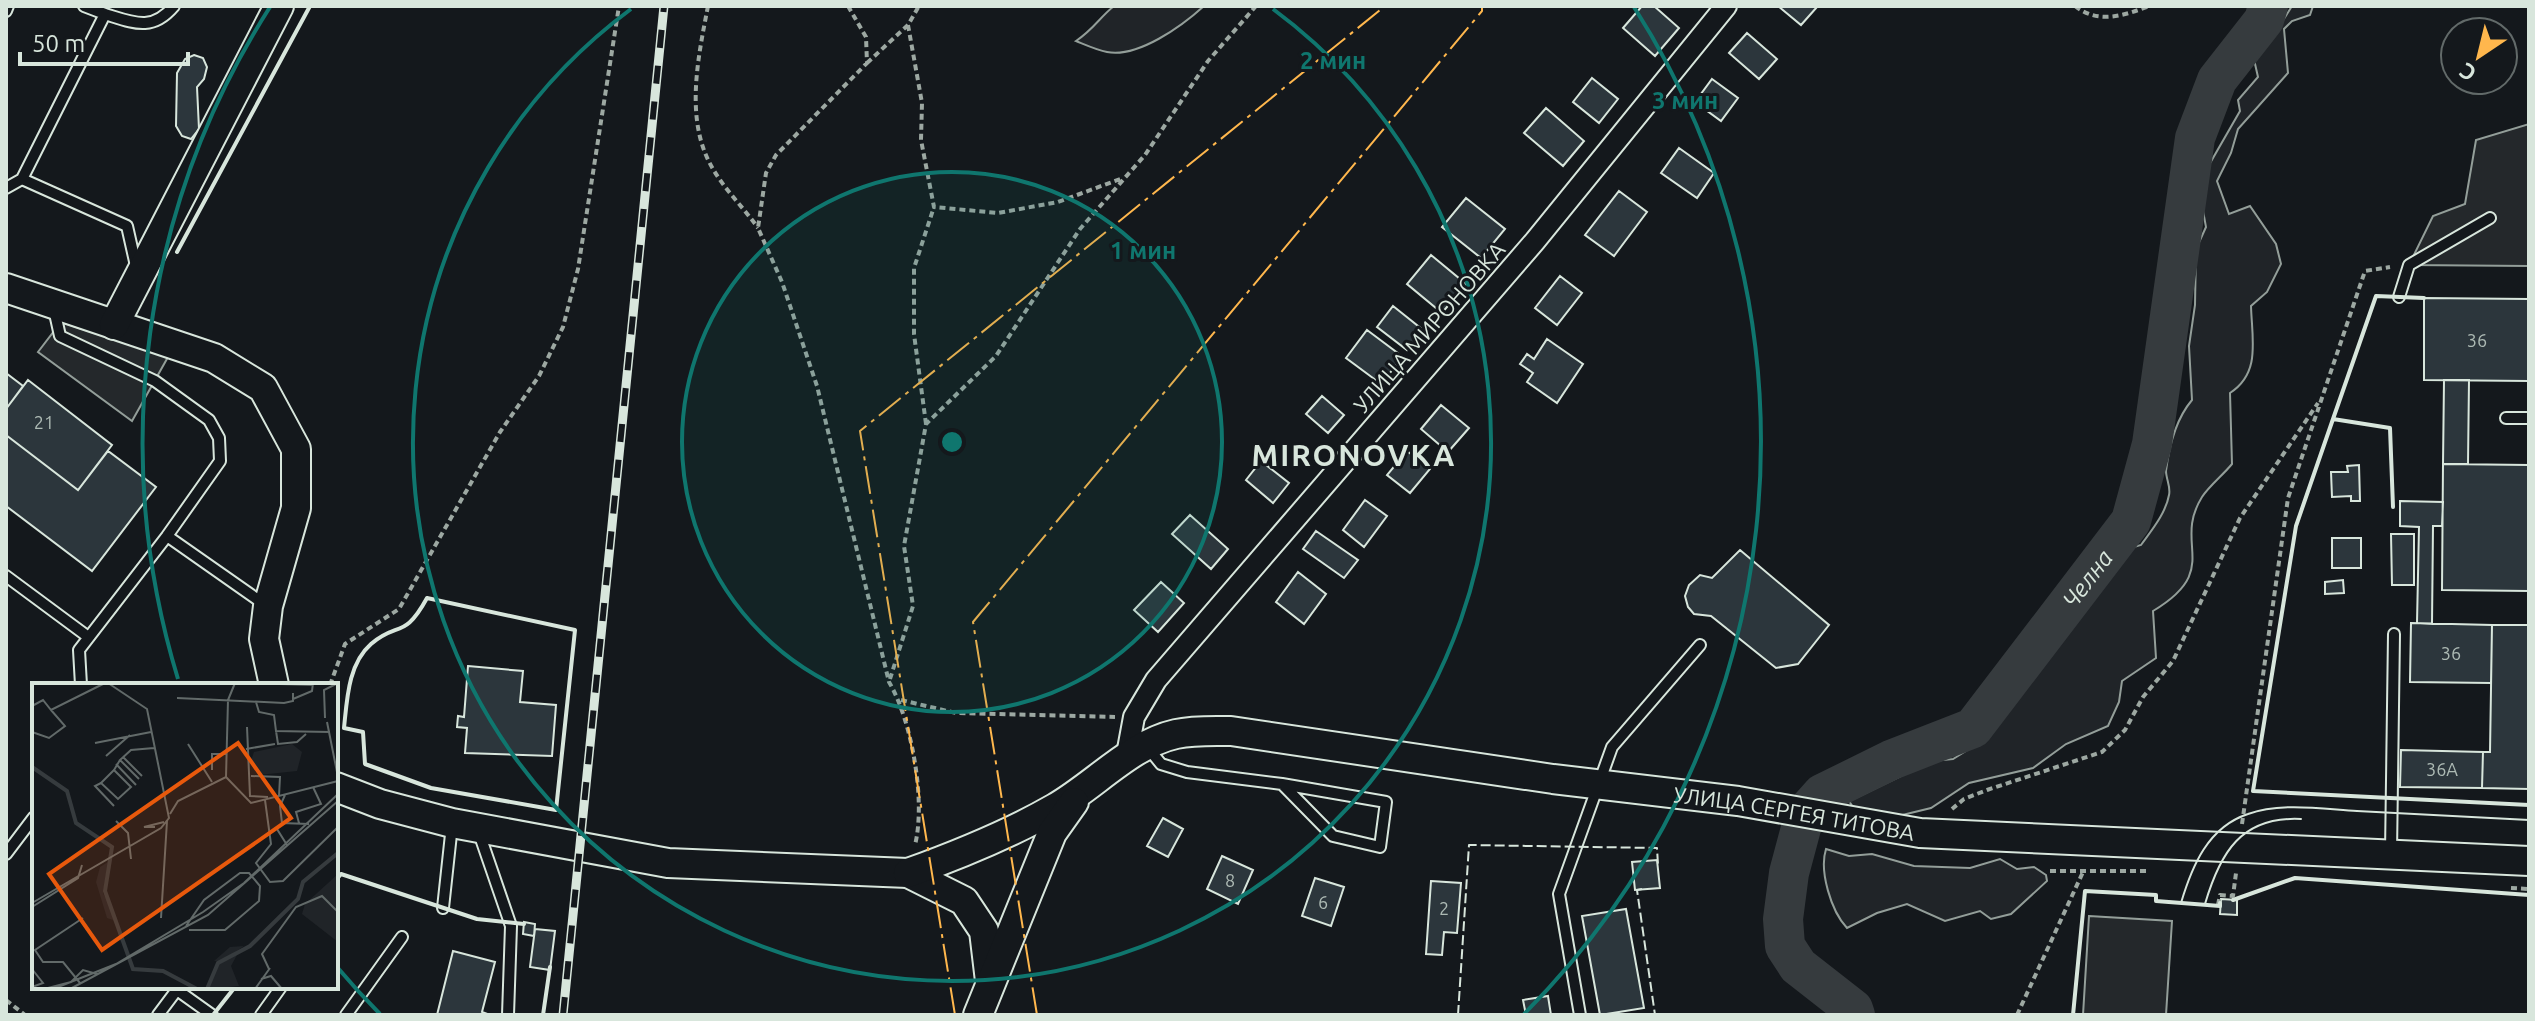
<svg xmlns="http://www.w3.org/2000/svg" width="2535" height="1021" font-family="Ubuntu,sans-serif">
	<rect width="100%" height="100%" fill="#14181c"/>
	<path fill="#202428" stroke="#939e99" stroke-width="2" d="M1114 6H1204C1182 26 1138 58 1107 52 1097 50 1086 45 1076 41 1094 29 1099 18 1114 6Z
		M2292 6H2313L2310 15 2292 21 2284 29 2288 73 2238 129 2231 153 2217 181 2229 214 2250 206 2276 244 2281 264 2267 292 2251 306C2252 340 2261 373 2230 393L2232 464C2223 475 2209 486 2202 497 2172 545 2223 569 2153 611L2156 658 2122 681 2119 702 2108 726 2066 744 2033 768 1969 783 1931 808 1890 818H1860L1849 801 1932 761 1953 759 1980 742 2014 695 2071 629 2120 551 2141 545C2151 531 2166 513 2169 495 2171 487 2166 479 2166 471 2169 446 2176 419 2192 400L2189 346 2195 305 2196 249 2206 227 2200 194 2209 165 2240 111 2238 100 2258 77 2253 55 2277 30Z
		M1826 849 1849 856 1872 854 1914 866 1970 868 2000 859 2017 869 2034 867 2046 875 2047 881 2011 914 1991 919 1980 911 1945 921 1907 904 1877 913 1847 928C1831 911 1819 871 1826 849Z"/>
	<path fill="#24282b" stroke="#939e99" stroke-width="2" d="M2529 124V266L2409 265 2433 216 2465 204 2476 140Z
		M61 322 168 357 132 421 38 352Z
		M2089 916 2172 921 2166 1015H2083Z"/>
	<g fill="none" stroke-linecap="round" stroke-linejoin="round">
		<path stroke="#363b3e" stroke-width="40" id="s1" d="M1855 1015 1853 1009 1798 966 1785 946 1783 919 1789 873 1805 813 1822 794 1891 760 1973 728 2131 521 2152 444 2195 138 2217 80 2264 20 2268 6"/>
	</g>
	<path fill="#2c363c" stroke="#d8e6dc" stroke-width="2" d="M1642 6H1654L1679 28 1655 56 1623 28Z
		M1778 6H1816L1817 7 1801 25Z
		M1747 33 1777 59 1759 79 1729 53Z
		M194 55 203 58 207 67 204 79 197 87 199 129 191 139 182 136 176 126 177 73 185 59Z
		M1592 78 1618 99 1599 123 1573 102Z
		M1712 79 1738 98 1721 121 1695 102Z
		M1546 108 1584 141 1563 166 1524 133Z
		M1679 148 1714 173 1697 198 1661 173Z
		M1619 191 1647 212 1614 256 1585 235Z
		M1466 198 1505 229 1481 258 1442 227Z
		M1431 255 1466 284 1442 313 1407 284Z
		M1560 276 1582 293 1557 325 1535 308Z
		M2424 298 2529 299V381L2424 380Z
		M1393 306 1423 330 1407 350 1377 327Z
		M1367 330 1403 357 1381 384 1346 358Z
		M1547 339 1583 364 1557 403 1527 382 1533 373 1520 364 1527 354 1534 359Z
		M6 373 23 386 6 409Z
		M28 380 112 445 78 490 6 435V409Z
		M2444 380H2469L2468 464H2443Z
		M1322 396 1344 415 1328 433 1306 414Z
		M1441 405 1469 428 1448 452 1421 429Z
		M6 435 78 490 108 451 156 487 92 571 6 506Z
		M1407 451 1430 469 1410 493 1387 475Z
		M1261 461 1289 483 1273 503 1246 480Z
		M2443 464 2529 465V591L2442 590Z
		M2359 465 2360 501H2351V496L2332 497 2331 472H2348L2347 466Z
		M1365 500 1387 516 1364 547 1343 530Z
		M2400 501 2443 502 2442 526H2433L2432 624 2417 623 2419 527 2400 526Z
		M1190 515 1228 549 1211 569 1172 534Z
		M1316 531 1358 560 1344 578 1303 549Z
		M2391 534H2414V585H2392Z
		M2332 538H2361V568H2332Z
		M1740 550 1829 625 1798 664 1776 668 1711 616 1694 614 1688 607 1685 596 1689 585 1700 575 1712 578Z
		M1298 572 1326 594 1304 624 1276 602Z
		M2343 580 2344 593 2325 594V582Z
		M1161 582 1184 603 1158 632 1134 610Z
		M2411 623 2492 625 2491 683 2410 682Z
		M2492 625H2529V789L2482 788 2483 752H2490Z
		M468 666 523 671 520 702 556 705 552 756 465 753 467 728 457 727 458 716 464 717Z
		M2401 750 2483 752 2482 788 2400 787Z
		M1163 818 1183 829 1168 857 1147 846Z
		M1222 856 1253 870 1238 904 1207 889Z
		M1657 860 1660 888 1635 890 1632 862Z
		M1315 878 1344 887 1331 926 1302 916Z
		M1431 881 1461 883 1457 933 1444 932 1442 955 1426 954Z
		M2221 899 2237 900V915L2220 914Z
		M1626 909 1644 1008 1600 1015 1582 916Z
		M524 922 535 924 534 936 523 934Z
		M535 929 555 931 550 970 530 967Z
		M453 951 495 962 482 1012 490 1015H437Z
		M1548 996 1551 1015H1526L1523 1000Z"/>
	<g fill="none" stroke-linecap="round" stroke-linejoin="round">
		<defs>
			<path id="lane" d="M6 11 8 6
				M105 14C134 23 152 32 174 6
				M22 179 127 226 136 266
				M6 188 22 179 105 14 84 6
				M2399 297 2409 265 2490 218
				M54 309 60 336 155 381 209 420 219 438 220 461 167 536 79 650 81 685
				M2506 418H2529
				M167 536 264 604
				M6 576 87 636
				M1148 748 1161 764 1187 772 1282 784 1333 836 1380 847 1386 802 1282 784
				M478 830 511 926 508 1015
				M2391 853 2394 634
				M6 854 34 817
				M443 908 452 825
				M177 990 212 1015
				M158 1015 179 987
				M261 1015 281 987
				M346 1015 402 937
				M1580 1015 1559 894 1612 747 1700 645"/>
			<path id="street" d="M1126 760 1134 717 1156 680 1535 241 1726 6"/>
			<g id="secondary">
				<path d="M6 288 214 358 263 388 296 449V508L268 606 264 639 274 685"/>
				<path d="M114 325 279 6"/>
				<path d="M336 787 380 804 452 823 668 863 908 873 964 901 984 931 990 981"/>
				<path id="s2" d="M908 873C958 855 1008 835 1055 808 1094 786 1131 744 1176 734 1194 730 1213 731 1231 731L1553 779 1738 801 1920 833 2529 861"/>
				<path d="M978 1015 1052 833 1074 802"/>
			</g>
		</defs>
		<use href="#lane" stroke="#d8e6dc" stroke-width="14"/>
		<use href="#street" stroke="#d8e6dc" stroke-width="24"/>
		<use href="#secondary" stroke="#d8e6dc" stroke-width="32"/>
		<path stroke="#9da8a2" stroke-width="4" stroke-dasharray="6 4" stroke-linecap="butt" d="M708 6C698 58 684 121 713 169 725 190 744 208 758 228
			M848 6 866 37 867 63 776 155 766 173 758 228 782 282 817 386 889 682C912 721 926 801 915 845
			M2075 6C2099 25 2124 15 2150 6
			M908 25 922 103 921 140 934 207 998 213 1058 202 1123 178
			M867 63 908 25 919 6
			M926 424 914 334V268L934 207
			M890 679 913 606 904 546 926 424 996 356 1080 229 1145 155 1208 61 1256 6
			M330 685 345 644 399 609 500 432 539 376 563 327 578 269 619 6
			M901 700 956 713 1115 717
			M1952 809 1964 799 1987 790 2102 752 2125 730 2143 697 2173 661 2240 518 2318 403
			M2242 824 2288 498 2365 271 2390 267
			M2050 871H2149
			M2511 888 2529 889
			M2218 905 2220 895 2233 896 2236 873
			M6 1000 25 1015
			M2017 1015 2083 872"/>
		<use href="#lane" stroke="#14181c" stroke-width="10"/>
		<use href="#street" stroke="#14181c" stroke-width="20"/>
		<use href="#secondary" stroke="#14181c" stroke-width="28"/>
		<path stroke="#d8e6dc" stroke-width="2" d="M2181 903C2192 866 2208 827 2248 814 2281 802 2323 809 2357 811 2415 814 2472 817 2529 820
			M2205 904C2220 853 2241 816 2301 819"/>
		<defs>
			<path id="rail" d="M563 1015 664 6"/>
		</defs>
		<use href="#rail" stroke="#d8e6dc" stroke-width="9"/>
		<use href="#rail" stroke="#14181c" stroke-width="6" stroke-dasharray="18" stroke-linecap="butt"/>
		<path stroke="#d8e6dc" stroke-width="2" stroke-dasharray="10 4" stroke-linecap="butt" d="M1642 889 1637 890 1655 1015
			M1458 1015 1469 845 1657 848 1658 865"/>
		<path stroke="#d8e6dc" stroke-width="4" d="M177 252 310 6
			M2333 419 2376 296 2424 298
			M2393 507 2390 428 2333 419 2296 526 2253 791 2529 805
			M427 598 575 630 556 810 431 788 365 764 363 732 344 728C347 700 348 664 371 644 398 621 404 640 427 598Z
			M336 880 341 874 477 919 524 924
			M2233 900 2295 878 2529 895
			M213 1015 235 987
			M543 1015 550 967
			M2073 1015 2085 891 2156 895V901L2220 906V903"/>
		<path stroke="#ffb74d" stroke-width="2" stroke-dasharray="28 6 4 6" stroke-linecap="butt" d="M955 1015 860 431 1385 6
			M1037 1015 973 622 1482 11V6"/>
	</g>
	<circle cx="952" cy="442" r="270" fill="#0f766e" fill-opacity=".12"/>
	<g fill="none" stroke="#0f766e" stroke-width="4">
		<circle cx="952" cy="442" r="270"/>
		<path d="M1273 9A539 539 0 1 1 631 9"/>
		<path d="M380 1014A809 809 0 0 1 337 967M178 679A809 809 0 0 1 270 7M1634 7A809 809 0 0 1 1524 1014"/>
	</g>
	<g text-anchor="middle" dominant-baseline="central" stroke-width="6" stroke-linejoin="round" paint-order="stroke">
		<g font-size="18" fill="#adbab4">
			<text x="2477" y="340">36</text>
			<text x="44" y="422">21</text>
			<text x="2451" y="653">36</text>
			<text x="2442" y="769">36А</text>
			<text x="1230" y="880">8</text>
			<text x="1323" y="902">6</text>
			<text x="1444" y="908">2</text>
		</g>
		<g font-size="22" fill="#d8e6dc" stroke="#14181c">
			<text transform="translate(1429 327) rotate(-49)">УЛИЦА МИРОНОВКА</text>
			<text stroke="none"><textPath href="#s2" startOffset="928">УЛИЦА СЕРГЕЯ ТИТОВА</textPath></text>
		</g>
		<g font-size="24" font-style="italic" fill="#d8e6dc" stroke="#14181c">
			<text stroke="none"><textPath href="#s1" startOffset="614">Челна</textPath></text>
		</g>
		<g font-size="30" font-weight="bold" letter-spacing="2" fill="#d8e6dc" stroke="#14181c">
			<text x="1354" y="455">MIRONOVKA</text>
		</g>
	</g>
	<g transform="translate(32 683)">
		<rect width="306" height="306" fill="#14181c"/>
		<path d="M260 61 270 69 265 88 227 92 219 78 222 69ZM76 179 71 210 85 236 89 263 84 238 75 235 64 199 68 184ZM306 191V259L270 231 273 221ZM212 263 193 276 206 270 199 283 207 303 176 306 183 284 191 278H182L198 264Z" fill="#202428"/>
		<path fill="none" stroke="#363b3e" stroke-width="4" d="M0 84 35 108 44 140 80 164 73 208 101 286 131 288 165 306M175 306 186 280 218 263 266 216 271 199 306 170"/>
		<path fill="none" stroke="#626a69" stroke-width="2" d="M211 0 281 2M145 15 252 20 261 18V10M261 16 280 8 281 0M224 19 227 29 242 32 244 48 298 49M0 23 11 17 19 27 73 0M293 35 292 7 306 0M295 39 306 94M215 44 218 113 236 114M244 48 246 61 265 59 274 51M0 49 17 55 33 43 19 27M63 60 119 49M156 61 180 99M214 66 243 61M74 73 98 52M91 74 110 93M84 81 104 102M82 87 69 100 86 116 99 104 82 87 88 77M180 87V71H194M219 93 248 94 247 113M194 94 196 17 203 0M107 96 88 77 99 67 122 65M69 100 63 103 82 123M253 112 248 123 250 140 277 141M233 117 239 161 224 180 238 199 251 198 306 144M138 131 146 118 194 94 219 120 306 98M84 138 96 150 99 176M250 140 245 146 255 162M267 140 264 129 289 121 281 104M123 144H112L132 139M0 220 129 145 137 135 115 26 76 0M0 224 46 195 50 182M129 235 135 138M154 243 172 217 208 190H217L228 203 227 218 193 247H157M0 286 11 300 0 304M237 286 230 271 264 224 290 213 306 229M229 296 239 293 250 306M48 300 31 279H11L3 267 51 235M12 306 39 299 51 287 65 291M21 306 84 281 171 229 212 200 306 111M38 306 176 232 306 118M223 306 238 285"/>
		<path fill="#e8590c" fill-opacity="0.15" stroke="#e8590c" stroke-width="4" d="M206 60 259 135 70 267 17 191Z"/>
		<rect width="306" height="306" fill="none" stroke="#d8e6dc" stroke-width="4"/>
	</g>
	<circle cx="952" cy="442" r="12" fill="#0f766e" stroke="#14181c" stroke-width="4"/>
	<g font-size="24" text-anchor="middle" font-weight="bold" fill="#0f766e" stroke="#14181c" stroke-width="6" stroke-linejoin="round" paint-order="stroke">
		<text x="1333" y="69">2 мин</text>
		<text x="1685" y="109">3 мин</text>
		<text x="1143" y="259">1 мин</text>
	</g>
	<rect width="2535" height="1021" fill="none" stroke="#d8e6dc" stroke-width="16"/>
	<g transform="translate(2479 56) rotate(215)"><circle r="38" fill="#14181c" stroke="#626a69" stroke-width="2"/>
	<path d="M0-6L14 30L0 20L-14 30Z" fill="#ffb74d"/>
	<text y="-12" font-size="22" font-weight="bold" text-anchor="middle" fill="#d8e6dc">С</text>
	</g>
	<path d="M20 52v12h168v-12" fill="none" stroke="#d8e6dc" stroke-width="4"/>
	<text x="32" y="52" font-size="24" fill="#d8e6dc" stroke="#14181c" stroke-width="6" paint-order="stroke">50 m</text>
</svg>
